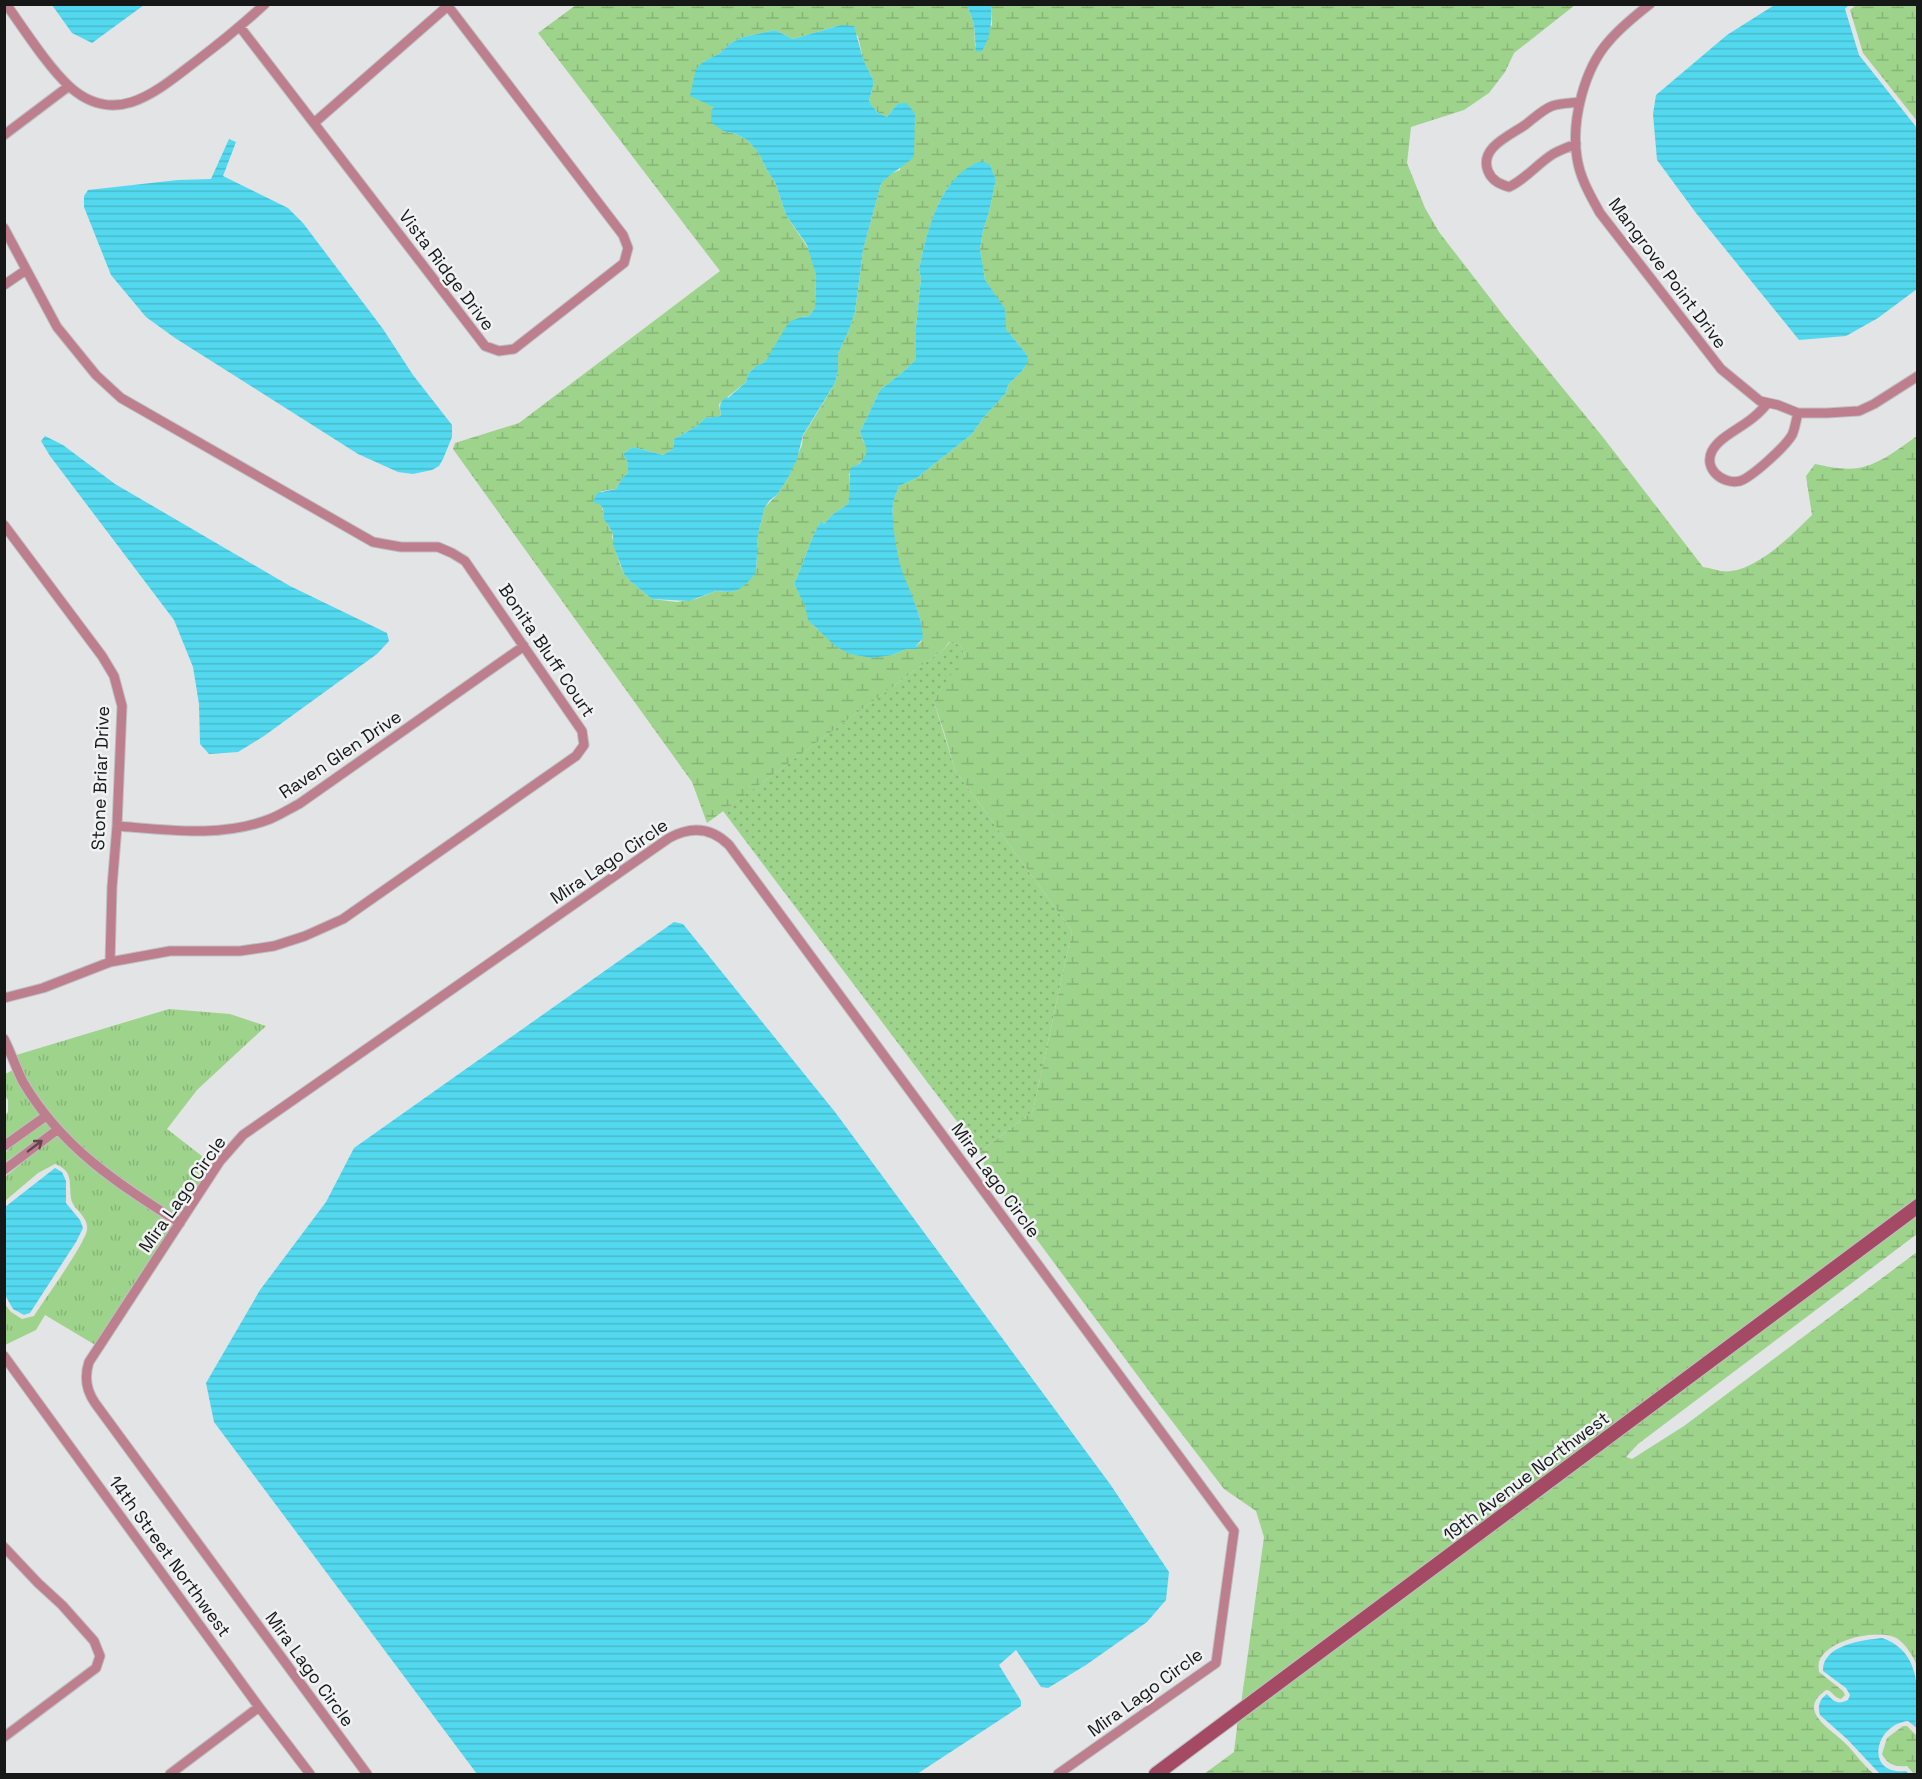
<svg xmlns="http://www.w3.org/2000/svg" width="1922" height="1779" font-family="'Space Grotesk',sans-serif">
	<defs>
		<pattern id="grass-dots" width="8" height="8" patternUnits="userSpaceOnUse" patternTransform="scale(1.5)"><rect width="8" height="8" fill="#9ed38b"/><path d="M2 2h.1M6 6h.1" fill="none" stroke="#87b477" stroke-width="1.8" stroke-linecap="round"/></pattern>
		<pattern id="wetland-marsh" width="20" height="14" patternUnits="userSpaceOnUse" patternTransform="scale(1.5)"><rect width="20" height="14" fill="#9ed38b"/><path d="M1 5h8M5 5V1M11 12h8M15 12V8" fill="none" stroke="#87b477"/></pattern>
		<pattern id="park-tufts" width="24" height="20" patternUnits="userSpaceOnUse" patternTransform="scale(1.5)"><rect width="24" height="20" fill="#9ed38b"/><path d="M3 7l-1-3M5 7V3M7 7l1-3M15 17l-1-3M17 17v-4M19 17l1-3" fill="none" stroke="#87b477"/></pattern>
		<pattern id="water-rules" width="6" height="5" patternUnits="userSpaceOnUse" patternTransform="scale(1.5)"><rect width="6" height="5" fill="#53d9ef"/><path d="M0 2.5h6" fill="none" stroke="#48bacc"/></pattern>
	</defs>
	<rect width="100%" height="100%" fill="#e2e4e6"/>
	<path fill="url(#grass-dots)" d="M950 642 960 645 965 655C956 672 941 684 934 702L955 770 1072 931 1033 1111 980 1152 723 811 944 649Z"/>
	<path fill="url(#wetland-marsh)" fill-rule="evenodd" d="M576 5H967L974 24 975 47 992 25 991 5H1575L1514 53 1505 72 1489 93 1464 110 1411 127 1407 163 1425 208 1439 232 1507 320 1602 436 1703 567C1711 568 1723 573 1731 571 1760 567 1792 535 1812 515L1806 476 1815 464C1829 467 1849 471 1863 467 1883 462 1901 447 1917 436V1199L1241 1704 1264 1537 1256 1511 1224 1489 1152 1395 986 1171 980 1152 1033 1111 1072 931 955 770 944 732 934 702C941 684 955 672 965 655L960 645 949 642 944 649 707 823 692 782 453 449 455 443 519 423 720 271 538 33ZM841 25 858 36 863 59 874 82 869 101 877 112 887 117 897 104H907L900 170 888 175 881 184 863 250 855 312 849 330 838 354V371L835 383 825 400 803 436 802 445 788 478 777 495 765 507 758 534 756 573 738 590 730 592 716 591 696 599 677 602 652 599 630 581 624 574 620 565 612 537 613 533C603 520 601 507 601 491L616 489 623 477 628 473V463L623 454 633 447 663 455 673 449 674 439 697 426 705 418 721 416 719 404 746 382 748 374 756 366 765 362 774 349 801 317 809 316 815 308 816 275 810 251 786 215 775 182 768 172 758 152 747 140 736 134 723 131 714 107 703 62 720 53 731 43 743 37 775 30 793 39ZM990 165 995 177V184L989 212 983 231 980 249 985 280 1006 329 1028 356 1027 364 1023 370 1008 385 1006 393 984 417 972 434 917 478 899 486C897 492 894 498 893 504 891 522 896 553 901 570 909 596 925 614 921 642L916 646 918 649H907L892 655 817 629 809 620 805 605 794 584C804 563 809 541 821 521L824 524 833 514 848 504 850 495 849 474 867 455 868 447 863 441 860 432 880 390 904 371 916 359V327L921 278 919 269C924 245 936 194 956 179 964 173 980 169 990 165Z
		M1856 5H1917V121L1863 53 1850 10Z
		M1917 1213V1234L1638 1444 1626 1457 1632 1459 1684 1426 1917 1252V1666C1913 1656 1907 1646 1898 1639 1880 1627 1825 1640 1819 1662 1818 1664 1819 1670 1819 1672L1843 1691 1845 1695 1841 1699C1834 1698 1832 1690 1826 1690 1796 1711 1830 1728 1845 1743 1855 1753 1863 1765 1874 1774H1204L1234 1752 1238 1720Z
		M1903 1726H1907L1917 1736V1774H1914L1907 1766C1895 1767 1888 1765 1882 1754L1887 1738Z"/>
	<path fill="url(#park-tufts)" d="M169 1009 230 1014 266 1026 197 1090 167 1129 216 1167 97 1346 45 1315 36 1330 5 1345 4 1303 11 1312 22 1319 34 1316C44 1300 85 1244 87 1230 89 1216 72 1209 71 1198 69 1181 73 1171 55 1164L38 1173 5 1201V1177L21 1164 14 1156 5 1162V1153L8 1150 4 1145 5 1115 8 1112V1100L5 1096V1074L15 1069 13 1056Z"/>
	<path fill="url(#water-rules)" d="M1776 4 1849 5 1845 9 1859 55 1917 128V289L1878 318 1846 336 1799 340 1696 213 1657 160 1653 114 1656 95 1727 35Z
		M52 5H144L92 43 72 33Z
		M967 5H991C992 22 991 36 982 51L976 52 974 24Z
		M841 25 854 26 863 59 874 82 869 101 877 112 887 117 897 104 907 103 915 114 914 157C903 167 890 173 881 184L863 250 855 312 849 330 838 354V371L835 383 803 435 797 459 788 478 777 495 770 500 765 507 758 534 756 573 746 584 738 590 730 592 716 591 689 601 652 599 630 581 624 574 613 544V533L604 519 603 509 601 505 593 502 597 493 616 489 623 477 628 473V463L623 454 633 447 663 455 673 449 674 439 697 426 705 418 721 416C720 406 718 403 727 397L728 398 746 382 748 374 756 366 765 362 789 322 801 317 809 316 815 308 816 275 807 245 786 215 775 182 768 172 758 152 747 140 736 134 723 131 712 123 711 111 714 107 690 96 696 69 703 62 720 53 731 43 743 37 775 30 793 39Z
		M229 139 236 142 223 176 288 208 303 223 383 329 413 375 452 425V437L443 459 439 466 432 470 413 474 398 472 358 454 175 338 146 317 111 275 84 207V196L88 190 178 180 211 179Z
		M982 161 990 165 995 177V184L989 212 983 231 980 249 985 280 1005 309 1006 329 1028 356 1027 364 1023 370 1008 385 1006 393 984 417 972 434 917 478 899 486C897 492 894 498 893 504 891 519 897 558 903 573 911 595 922 615 923 638L916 646 919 649H907L892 655 872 658 850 654 835 646 808 620 805 606 794 584C804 563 809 541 821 521L824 524 833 514 848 504C851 491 848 479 851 467 857 466 860 464 863 459 871 449 863 443 860 432L880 390 904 371 916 359V327L921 278 919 269C927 231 940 174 982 161Z
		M45 436 63 445 115 484 290 586 387 633 389 641 377 654 264 736 238 752 209 754 200 744 199 704 193 667 174 620 50 456 41 441Z
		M674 922 683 924 835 1112 1110 1484 1169 1572 1166 1600 1147 1622 1086 1665 1048 1688 1041 1687 1016 1650 999 1665 1021 1701V1706L917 1774H477L214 1422 206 1383 260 1290 326 1202 354 1148Z
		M55 1168 62 1172 66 1181V1203L80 1220 83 1228 76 1242 30 1313 24 1315 13 1309 5 1295V1207Z
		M1882 1638C1922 1651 1918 1694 1918 1729L1908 1721C1873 1725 1865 1776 1906 1771L1909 1774H1880L1847 1739 1820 1715C1817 1706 1820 1699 1827 1694 1834 1702 1838 1705 1848 1700L1850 1695 1846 1688 1823 1671C1822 1645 1863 1640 1882 1638Z"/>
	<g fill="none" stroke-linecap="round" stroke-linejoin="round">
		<defs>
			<path id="street" d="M6 4C24 29 48 67 70 87 116 128 157 91 195 62 219 44 242 25 265 4
				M1650 4C1636 15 1621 27 1609 41 1584 69 1571 121 1577 158 1580 178 1590 195 1600 213L1721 369 1760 401 1778 405 1798 413H1827L1859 411 1874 404 1918 376
				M240 27 485 346 499 351 514 349 624 263 628 248 623 235 448 6
				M314 123 450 4
				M4 135 69 86
				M1576 144C1568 147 1560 150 1553 154 1537 164 1526 179 1509 187 1500 184 1492 181 1488 171 1479 148 1509 136 1525 125 1533 119 1542 110 1552 106 1560 103 1571 103 1580 102
				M4 228 57 327 96 375 121 398 373 542 401 547H438L452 553 465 561 582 731 584 745 576 756 343 919 305 936 274 946 240 951H170L110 962 43 988 4 998
				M4 285 26 270
				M1768 403C1764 407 1760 412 1755 416 1742 428 1720 436 1712 451 1703 469 1723 485 1740 481 1752 477 1785 447 1792 435 1795 429 1796 420 1798 413
				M4 525 102 656 114 676 122 706 117 826 112 887 110 962
				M117 826C168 830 221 838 270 819 280 815 289 809 299 804L524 646
				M4 1039C11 1053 16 1068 23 1082 62 1148 117 1183 180 1223
				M4 1146 46 1116
				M4 1170 57 1130
				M4 1356 259 1707 310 1774
				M4 1547 38 1583 62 1605 94 1641 100 1656 96 1668 4 1737
				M170 1774 259 1707
				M367 1774 95 1403C86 1390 84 1377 89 1362L220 1161 243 1135 669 838C691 826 711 827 729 845L1234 1531 1216 1663 1058 1774"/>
			<path id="secondary" d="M1156 1774 1918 1206"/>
		</defs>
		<use href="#street" stroke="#bdbfc1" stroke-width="11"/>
		<use href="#secondary" stroke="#bdbfc1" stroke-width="16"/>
		<use href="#street" stroke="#bd7e8d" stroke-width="9"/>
		<use href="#secondary" stroke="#a44a64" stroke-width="14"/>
	</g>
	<defs><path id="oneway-shaft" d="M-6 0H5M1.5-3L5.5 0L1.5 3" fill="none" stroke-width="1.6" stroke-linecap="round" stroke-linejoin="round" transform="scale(1.5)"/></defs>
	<use stroke="#61454c" href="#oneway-shaft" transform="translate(35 1146) rotate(-37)"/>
	<g text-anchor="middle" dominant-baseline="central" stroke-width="5" stroke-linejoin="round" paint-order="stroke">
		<g font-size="18" fill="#161717" stroke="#f0f2f3">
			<text transform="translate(447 270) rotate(53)">Vista Ridge Drive</text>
			<text transform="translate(1668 273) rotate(53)">Mangrove Point Drive</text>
			<text transform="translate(547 650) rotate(56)">Bonita Bluff Court</text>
			<text transform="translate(340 754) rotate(-34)">Raven Glen Drive</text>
			<text transform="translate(100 778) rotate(-88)">Stone Briar Drive</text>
			<text transform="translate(609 861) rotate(-34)">Mira Lago Circle</text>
			<text transform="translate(996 1180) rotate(54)">Mira Lago Circle</text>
			<text transform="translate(182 1194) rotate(-55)">Mira Lago Circle</text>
			<text transform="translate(1526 1476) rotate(-37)">19th Avenue Northwest</text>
			<text transform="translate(170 1556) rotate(54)">14th Street Northwest</text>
			<text transform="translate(310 1669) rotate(54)">Mira Lago Circle</text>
			<text transform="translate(1145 1692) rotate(-36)">Mira Lago Circle</text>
		</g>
	</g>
	<rect width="1922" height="1779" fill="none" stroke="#161717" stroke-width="12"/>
</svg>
